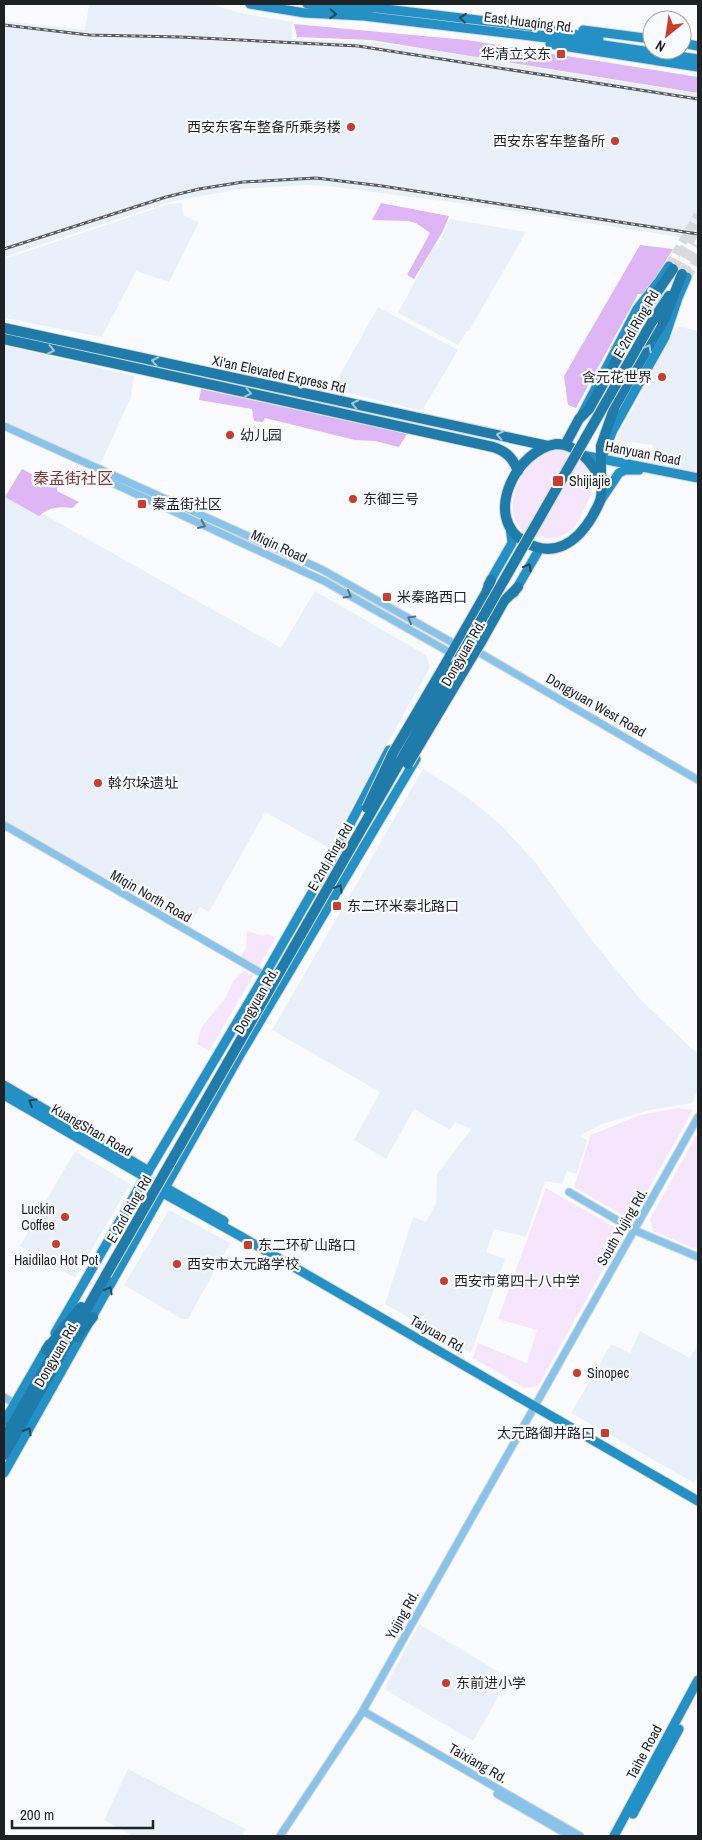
<svg xmlns="http://www.w3.org/2000/svg" width="702" height="1840" font-family="'Archivo Narrow','Noto Sans SC',sans-serif">
	<rect width="100%" height="100%" fill="#fafbfe"/>
	<path fill="#eaf0fa" d="M89 4H211L240 13 293 22 292 39 378 43 423 49 698 94V240L474 205 327 186 306 185 241 189 169 202 4 257V21L85 30Z
		M182 203 183 215 199 222 169 282 136 271 102 337 4 318V259L169 204Z
		M450 219 526 232 469 331H467L458 345 398 313 435 244H439Z
		M378 307 458 350 422 411 332 389Z
		M677 326 698 331V473L650 463 653 445 616 440Z
		M4 345 134 376 131 397 99 467 4 423Z
		M4 492 281 648 315 591 426 655 430 667 329 848 265 812 209 912 200 907 189 926 4 820Z
		M423 769 467 797 500 824 535 862 594 943 642 1001 691 1048 698 1053V1089L692 1103 650 1110 602 1124 579 1136 587 1140 577 1174 567 1171 562 1184 545 1181 526 1237 494 1229 486 1252 505 1259 471 1353 385 1304 413 1217 426 1222 436 1203 437 1174 471 1129 455 1122 450 1130 414 1109 386 1159 354 1140 380 1092 272 1030Z
		M75 1151 130 1184 75 1278 20 1246Z
		M169 1210 230 1243 188 1319H182L124 1285Z
		M640 1331 690 1358 698 1343V1475L694 1483 571 1413 611 1344 630 1353Z
		M419 1624 509 1678 473 1741 384 1689Z
		M128 1769 246 1829 242 1836H133L104 1820Z"/>
	<path fill="#f5e6fe" d="M556 450C576 452 597 468 593 490 591 496 587 502 585 508 582 513 580 520 576 525 566 539 545 541 530 534 498 520 517 476 535 459 541 454 549 452 556 450Z
		M247 931 263 936 268 934 275 938 259 967 241 957 246 948Z
		M244 971 253 976 209 1051 197 1044 201 1028 226 997 233 981Z
		M678 1108 693 1110 635 1213 624 1216 574 1187 591 1135 640 1115Z
		M698 1132V1250L653 1231 650 1219Z
		M546 1188 618 1229 620 1239 538 1386 525 1388 473 1358 478 1343 527 1363 537 1330 498 1319Z"/>
	<path fill="#deb6f5" d="M294 24 467 40 698 77V93L371 40 297 37Z
		M381 203 449 216 443 231 414 279 407 275 430 233 416 223 408 221 372 220Z
		M640 245 673 249 645 294H638L576 408 568 405 564 376Z
		M201 389 407 434 399 447 375 441 355 440 265 418 263 422 254 421 252 409 199 400Z
		M22 469 57 487V491L79 502 72 508C60 506 49 507 39 516L5 497Z"/>
	<g fill="none" stroke-linecap="round" stroke-linejoin="round">
		<path stroke="#d9dadd" stroke-width="9" stroke-dasharray="9 4.5" stroke-linecap="butt" d="M669 266 698 215
			M687 277 698 258"/>
		<path stroke="#d9dadd" stroke-width="10" stroke-dasharray="10 5" stroke-linecap="butt" d="M673 269 698 226
			M682 274 698 246"/>
		<defs>
			<path id="minor" d="M4 426 321 569 453 643
				M100 469 108 481 324 581 449 652
				M480 653 698 780
				M4 825 268 977
				M569 1192 634 1230 698 1257
				M4 1397 15 1404
				M363 1711 580 1836
				M497 1794 570 1836
				M280 1836 361 1714 698 1117"/>
			<path id="major" d="M250 4 305 13 364 16 597 44 698 59
				M307 4 377 8 529 26 599 39
				M583 30 652 39
				M682 43 698 46
				M550 44 698 67
				M581 416 637 309 659 281 669 266
				M582 455 698 478
				M602 457 613 430 665 337 678 298 687 277
				M599 503 619 473 625 470H639
				M488 585 512 543 510 526
				M514 593 540 548
				M4 1085 149 1171
				M4 1095 145 1177 163 1193 242 1237 698 1501
				M166 1188 224 1221
				M55 1333 145 1177 259 985 338 847 389 750
				M4 1422 49 1344
				M4 1473 240 1055 416 759
				M633 1814 679 1729
				M614 1836 698 1680"/>
			<path id="highway" d="M653 320 669 296
				M4 328 548 446
				M4 339 493 447C506 451 513 458 518 471
				M556 444C580 444 605 473 601 497 600 504 595 511 592 517 577 542 554 559 525 542 482 518 516 450 556 444Z
				M565 445 579 419 589 409 642 314 673 269
				M601 480V446L615 406 665 318 682 274
				M481 642 504 601 518 587
				M446 663 486 593 491 580
				M77 1337 93 1317
				M46 1350 81 1307
				M4 1439 54 1352
				M4 1455 106 1275"/>
		</defs>
		<use href="#minor" stroke="#d7d8db" stroke-width="9"/>
		<use href="#major" stroke="#d7d8db" stroke-width="11"/>
		<use href="#highway" stroke="#d7d8db" stroke-width="12"/>
		<use href="#minor" stroke="#88c4ea" stroke-width="7"/>
		<use href="#major" stroke="#2390c6" stroke-width="9"/>
		<use href="#highway" stroke="#1f7caa" stroke-width="10"/>
		<defs>
			<path id="rail" d="M4 25 89 35 180 37 358 46 698 99
				M4 249 166 197 199 189 243 182 316 178 382 186 698 234"/>
		</defs>
		<use href="#rail" stroke="#595b5e" stroke-width="3"/>
		<use href="#rail" stroke="#fafbfe" stroke-width="1" stroke-dasharray="4" stroke-linecap="butt"/>
		<defs>
			<path id="highway-bridge" d="M408 764 481 642
				M367 808 393 753 446 663
				M106 1275 653 320"/>
		</defs>
		<use href="#highway-bridge" stroke="#d7d8db" stroke-width="12" stroke-linecap="butt"/>
		<use href="#highway-bridge" stroke="#1f7caa" stroke-width="10"/>
	</g>
	<defs><path id="oneway-chevron" d="M-2-3.5L2.5 0L-2 3.5" fill="none" stroke-width="1.6" stroke-linecap="round" stroke-linejoin="round" transform="scale(1.25)"/></defs>
	<g stroke="#20485d">
		<use href="#oneway-chevron" transform="translate(333 14) rotate(3)"/>
		<use href="#oneway-chevron" transform="translate(463 18) rotate(-173)"/>
		<use href="#oneway-chevron" transform="translate(528 567) rotate(-61)"/>
		<use href="#oneway-chevron" transform="translate(339 888) rotate(-59)"/>
		<use href="#oneway-chevron" transform="translate(32 1102) rotate(-149)"/>
		<use href="#oneway-chevron" transform="translate(109 1290) rotate(-61)"/>
		<use href="#oneway-chevron" transform="translate(28 1431) rotate(-60)"/>
	</g>
	<g stroke="#a2c8dc">
		<use href="#oneway-chevron" transform="translate(648 348) rotate(-61)"/>
		<use href="#oneway-chevron" transform="translate(51 350) rotate(12)"/>
		<use href="#oneway-chevron" transform="translate(155 361) rotate(-168)"/>
		<use href="#oneway-chevron" transform="translate(248 393) rotate(12)"/>
		<use href="#oneway-chevron" transform="translate(355 404) rotate(-168)"/>
		<use href="#oneway-chevron" transform="translate(500 435) rotate(-168)"/>
	</g>
	<g stroke="#547388">
		<use href="#oneway-chevron" transform="translate(202 525) rotate(25)"/>
		<use href="#oneway-chevron" transform="translate(348 595) rotate(30)"/>
		<use href="#oneway-chevron" transform="translate(411 619) rotate(-150)"/>
	</g>
	<g fill="#ca3d2d" stroke="#fafbfe" stroke-width="2">
		<rect x="556" y="49" width="10" height="10" rx="2.5"/>
		<circle cx="351" cy="127" r="5"/>
		<circle cx="615" cy="141" r="5"/>
		<circle cx="662" cy="377" r="5"/>
		<circle cx="230" cy="435" r="5"/>
		<rect x="552" y="475" width="12" height="12" rx="2.5"/>
		<circle cx="353" cy="499" r="5"/>
		<rect x="137" y="499" width="10" height="10" rx="2.5"/>
		<rect x="382" y="592" width="10" height="10" rx="2.5"/>
		<circle cx="98" cy="783" r="5"/>
		<rect x="332" y="901" width="10" height="10" rx="2.5"/>
		<circle cx="65" cy="1217" r="5"/>
		<circle cx="56" cy="1244" r="5"/>
		<rect x="243" y="1240" width="10" height="10" rx="2.5"/>
		<circle cx="177" cy="1264" r="5"/>
		<circle cx="444" cy="1281" r="5"/>
		<circle cx="577" cy="1373" r="5"/>
		<rect x="600" y="1428" width="10" height="10" rx="2.5"/>
		<circle cx="446" cy="1683" r="5"/>
	</g>
	<g text-anchor="middle" dominant-baseline="central" stroke-width="4.5" stroke-linejoin="round" paint-order="stroke">
		<g font-size="14" fill="#1f2225" stroke="#fafbfe">
			<text transform="translate(529 22) rotate(7)">East Huaqing Rd.</text>
			<text transform="translate(636 324) rotate(-60)">E 2nd Ring Rd</text>
			<text transform="translate(279 374) rotate(12)">Xi'an Elevated Express Rd</text>
			<text transform="translate(643 453) rotate(11)">Hanyuan Road</text>
			<text transform="translate(279 546) rotate(25)">Miqin Road</text>
			<text transform="translate(463 653) rotate(-60)">Dongyuan Rd.</text>
			<text transform="translate(596 705) rotate(30)">Dongyuan West Road</text>
			<text transform="translate(330 857) rotate(-60)">E 2nd Ring Rd</text>
			<text transform="translate(151 896) rotate(30)">Miqin North Road</text>
			<text transform="translate(256 1001) rotate(-60)">Dongyuan Rd.</text>
			<text transform="translate(92 1130) rotate(30)">KuangShan Road</text>
			<text transform="translate(129 1209) rotate(-60)">E 2nd Ring Rd</text>
			<text transform="translate(622 1227) rotate(-60)">South Yujing Rd.</text>
			<text transform="translate(438 1334) rotate(30)">Taiyuan Rd.</text>
			<text transform="translate(56 1354) rotate(-60)">Dongyuan Rd.</text>
			<text transform="translate(402 1615) rotate(-61)">Yujing Rd.</text>
			<text transform="translate(644 1752) rotate(-62)">Taihe Road</text>
			<text transform="translate(478 1763) rotate(30)">Taixiang Rd.</text>
		</g>
		<g font-size="14" fill="#1f2225" stroke="#fafbfe" text-anchor="start">
			<text x="551" y="54" text-anchor="end">华清立交东</text>
			<text x="341" y="127" text-anchor="end">西安东客车整备所乘务楼</text>
			<text x="605" y="141" text-anchor="end">西安东客车整备所</text>
			<text x="652" y="377" text-anchor="end">含元花世界</text>
			<text x="240" y="435">幼儿园</text>
			<text x="569" y="481">Shijiajie</text>
			<text x="363" y="499">东御三号</text>
			<text x="152" y="504">秦孟街社区</text>
			<text x="397" y="597">米秦路西口</text>
			<text x="108" y="783">斡尔垛遗址</text>
			<text x="347" y="906">东二环米秦北路口</text>
			<text x="55" y="1209" text-anchor="end">Luckin<tspan x="55" dy="16">Coffee</tspan></text>
			<text x="258" y="1245">东二环矿山路口</text>
			<text x="56" y="1260" text-anchor="middle">Haidilao Hot Pot</text>
			<text x="187" y="1264">西安市太元路学校</text>
			<text x="454" y="1281">西安市第四十八中学</text>
			<text x="587" y="1373">Sinopec</text>
			<text x="595" y="1433" text-anchor="end">太元路御井路口</text>
			<text x="456" y="1683">东前进小学</text>
		</g>
		<g font-size="16" fill="#7f392f" stroke="#fafbfe">
			<text x="73" y="478">秦孟街社区</text>
		</g>
	</g>
	<rect width="702" height="1840" fill="none" stroke="#1f2225" stroke-width="10"/>
	<g transform="translate(667 35) rotate(210)"><circle r="24" fill="#fafbfe" stroke="#a2a4a7"/>
	<path d="M0-4L9 19L0 12L-9 19Z" fill="#ca3d2d"/>
	<text y="-8" font-size="14" font-weight="bold" text-anchor="middle" fill="#1f2225">N</text>
	</g>
	<path d="M12 1820v8h141v-8" fill="none" stroke="#1f2225" stroke-width="2.5"/>
	<text x="20" y="1820" font-size="15" fill="#1f2225" stroke="#fafbfe" stroke-width="4" paint-order="stroke">200 m</text>
</svg>
